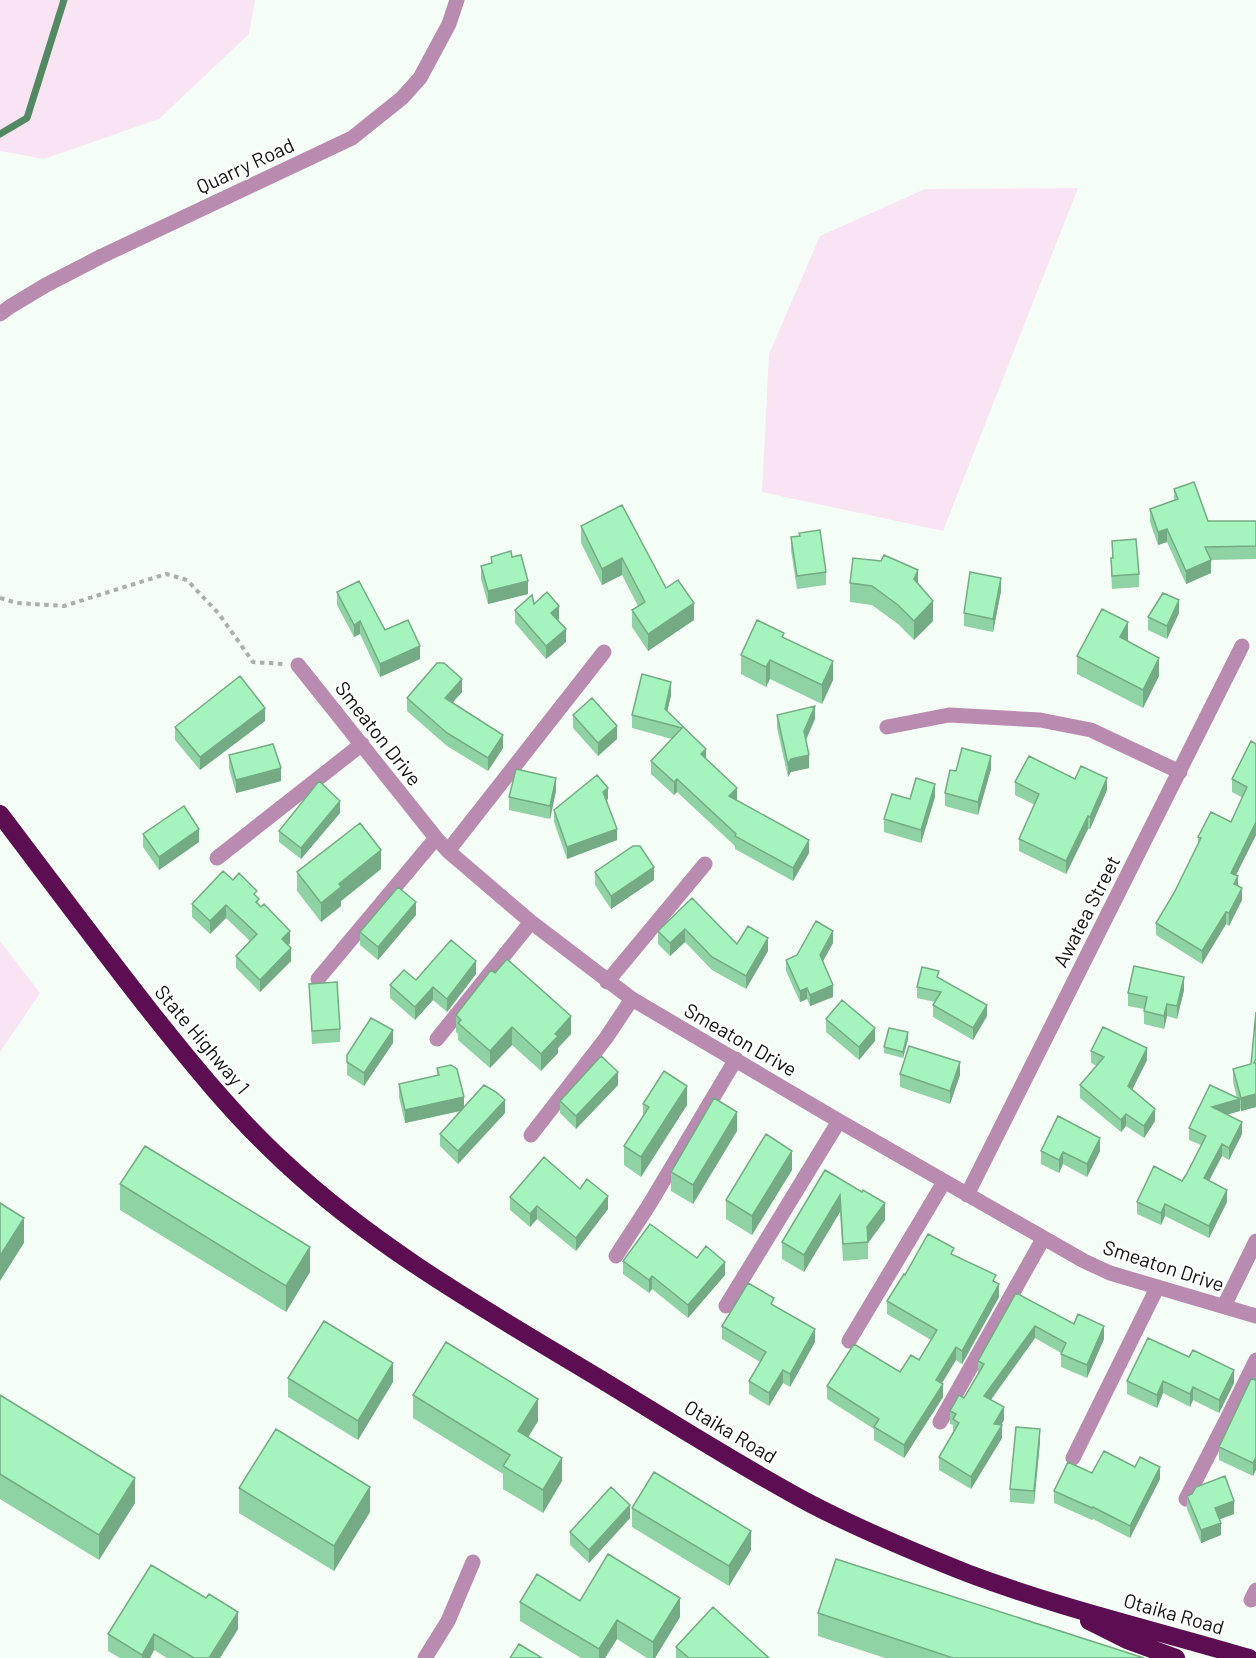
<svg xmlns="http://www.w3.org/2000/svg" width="1256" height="1658" font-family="Barlow,sans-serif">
	<rect width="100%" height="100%" fill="#f5fdf7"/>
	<path fill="#f9e4f4" d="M0 0H255L249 34 159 119 44 159 0 151Z
		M1078 188 943 531 762 492 769 354 820 236 925 189Z
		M0 941 40 993 0 1052Z"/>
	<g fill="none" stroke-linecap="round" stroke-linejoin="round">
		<path stroke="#528862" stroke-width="7" d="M0 134 27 118 64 0"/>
		<path stroke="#a9afaa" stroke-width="4" stroke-dasharray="4.5 4.5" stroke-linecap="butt" d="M0 598 17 603 64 606 166 574 187 580 219 614 253 662 283 664"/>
		<path stroke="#ba8bb0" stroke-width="15" d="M0 314 11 306 46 285 102 256 352 138 402 98 420 78 449 24 457 0
			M298 665 436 838 448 851 531 922 632 999 839 1121 1084 1261 1110 1273 1256 1316
			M887 727 949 715 1040 720 1091 730 1180 772
			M448 851 604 652
			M217 858 362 744
			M318 979 436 838
			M607 982 705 864
			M437 1039 531 922
			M531 1135 606 1038 632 999
			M967 1195 1242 646
			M616 1256 649 1205 736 1059
			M726 1306 839 1121
			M1224 1306 1256 1241
			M849 1341 944 1182
			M940 1422 1043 1239
			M1073 1458 1157 1288
			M1186 1499 1228 1417 1256 1360
			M1251 1600 1256 1590
			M425 1658 448 1621 473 1562"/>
		<path stroke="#5d0e53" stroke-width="18" d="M0 814C50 880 99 946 150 1011 192 1064 235 1117 284 1162 377 1249 489 1312 597 1377 668 1420 738 1465 811 1504 861 1530 914 1552 967 1573 1059 1608 1155 1630 1249 1658
			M1089 1621 1127 1640 1176 1658"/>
	</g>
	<path fill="#8fd2a3" d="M1174 489 1208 521H1256V559L1211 560V573L1186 584 1167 542 1158 545 1150 522V509L1174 500Z
		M581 526 666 588 694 620 648 651 632 627V610L638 606 622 575 602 585 581 543Z
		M799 533 826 572V585L797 589 791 550V537L799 536Z
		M1112 541 1139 574V587L1112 589 1111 571V558H1112Z
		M491 557 528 594 488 604 481 579V566L491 563Z
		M850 583H918L933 621 914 640 898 624 872 605 850 602Z
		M1001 591 993 632 964 626V613Z
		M337 592 385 630 420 659 380 677 360 634 354 637 337 605Z
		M534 604 559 619 558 620 566 642 546 659 515 623V610Z
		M1179 613 1167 639 1148 630V617Z
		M784 638 833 680 822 704 770 679 766 687 741 674V655Z
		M1128 640V641L1159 676 1143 708 1077 674V656Z
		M462 692 453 702 503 748 488 771 447 746 407 711V698Z
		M671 695 667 712 706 749V759L737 800 809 853 793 881 735 849V846L677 792 674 795 651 774V761L672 739 632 728V715Z
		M573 715 617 739 598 756 573 728Z
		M777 715 815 719 806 740 809 768 791 772 788 777 777 728Z
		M265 721 200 770 175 740V727Z
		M1251 741 1256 835 1236 875 1242 900 1229 926 1226 924 1202 964 1156 935V923L1174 893 1198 844V837L1231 822 1243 798 1232 792V779Z
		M229 755 281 781 236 793 229 768Z
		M991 769 978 815 945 806V793L956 771Z
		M1075 779 1107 790 1090 829H1088L1066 874 1019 851V839L1035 805 1015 795V782Z
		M556 791 550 819 509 810V797Z
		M935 797 921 843 884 832V819L910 799Z
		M608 799 607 800 617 840 567 859 554 822V810Z
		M340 813 301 859 279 842V831Z
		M143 834 199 842 159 870 143 847Z
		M381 869 341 901V906L321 922 297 891V872Z
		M595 872 654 880 611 909 595 885Z
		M233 880 257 898 259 904 290 943 288 945 291 961 260 992 236 968V956L250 941 226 918 210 934 192 917V904Z
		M692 898 737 944 768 951 746 989 712 970 685 942 670 956 658 944V931Z
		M416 915 378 960 360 945V932Z
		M833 943 822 962 833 997 810 1006 807 999 800 1002 786 971V960Z
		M476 974 447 1012 433 1000 415 1020 390 998V985L416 980Z
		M939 977 987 1016 973 1040 933 1017V1005L935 1002 917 998V987Z
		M309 984 340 1029V1042L312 1044Z
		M1184 990 1177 1019 1167 1016 1164 1029 1144 1024V1009L1128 1006V993Z
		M456 1015 571 1034 558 1048V1053L541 1071 512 1045 490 1068 458 1040V1034L456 1032Z
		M826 1019 875 1041 859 1060 826 1032Z
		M908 1039 903 1058 884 1053V1047Z
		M393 1043 364 1086 347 1075V1055Z
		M1091 1051 1147 1060 1132 1090 1155 1121 1144 1138 1126 1126 1121 1132 1080 1098V1085L1097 1066 1091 1063Z
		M437 1068 464 1107 505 1113 458 1164 440 1146V1134L461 1111 405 1123 399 1097V1084L437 1075Z
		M1233 1069 1256 1107 1241 1111 1240 1108V1111L1227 1114 1242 1134 1229 1160 1222 1156 1209 1181 1227 1202 1209 1238 1165 1216 1161 1225 1137 1214V1202L1182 1181 1186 1175 1201 1145 1189 1140V1128L1237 1098 1233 1082Z
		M900 1074 960 1075 950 1104 900 1087Z
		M618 1085 576 1129 560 1113V1101Z
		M643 1104 687 1105 641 1177 624 1165V1146L643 1116Z
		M737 1131 693 1204 671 1191V1172Z
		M1041 1151H1100L1087 1177 1063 1164 1059 1173 1041 1164Z
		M792 1170 752 1235 726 1219V1200Z
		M825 1170 862 1192 885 1220 868 1243V1259L843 1261 840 1212 804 1272 782 1259V1242Z
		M120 1184 310 1272 286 1312 120 1210Z
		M580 1189 608 1209 576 1251 537 1219 530 1227 510 1210V1197Z
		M954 1255 996 1283 999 1297 962 1364 956 1360 942 1383 943 1397 904 1458 874 1440V1429L827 1399V1386L900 1372 919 1360 931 1340 887 1314V1301L905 1275Z
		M697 1258 725 1275 688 1318 652 1289 649 1293 623 1274V1261Z
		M1016 1293 1074 1324 1104 1339 1087 1378 1061 1367V1353L1035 1338 991 1400 1004 1420 1001 1425 1002 1438 971 1489 939 1470V1457L953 1432V1425L950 1424V1411L964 1398 978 1374V1361Z
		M774 1306 815 1342 790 1387 783 1383 769 1406 749 1394V1381L760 1362 722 1339V1326Z
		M1148 1338 1234 1383 1219 1413 1193 1400 1190 1407 1163 1393 1157 1408 1127 1394V1381Z
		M288 1378 393 1382 358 1440 288 1397Z
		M1255 1380 1253 1476 1219 1460V1447Z
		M0 1395 135 1503 99 1560 0 1499Z
		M413 1395 538 1421 528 1437 562 1481 543 1513 503 1489V1474L413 1418Z
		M1040 1442 1034 1504 1010 1502V1489Z
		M1135 1467 1160 1479 1130 1538 1093 1519 1092 1520 1054 1503V1491L1092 1473Z
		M239 1488 370 1512 334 1571 239 1513Z
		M1187 1496 1234 1514 1220 1519 1221 1535 1201 1543 1187 1509Z
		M632 1508 751 1550 729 1586 632 1527Z
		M630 1518 589 1563 570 1545V1532Z
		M580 1601 680 1617 655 1658H647L617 1639 605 1658H581L520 1621V1602Z
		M818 1613 1144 1658H885L818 1636Z
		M238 1629 220 1658H167L154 1650 150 1658H120L108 1651V1634Z
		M676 1647 769 1658H676Z"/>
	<path fill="#74ab84" d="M1167 529V542L1158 545V532Z
		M622 558V575L602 585V569Z
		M1211 560V573L1186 584V571Z
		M918 570V590L914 579Z
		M1001 578V591L993 632V619Z
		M528 581V594L488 604V591Z
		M1179 600V613L1167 639V626Z
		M933 601V621L914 640V621Z
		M694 603V620L648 651V634Z
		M559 606V619L551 626V613Z
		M360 621V634L354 637V625Z
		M1128 622V640L1120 655V637Z
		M566 629V642L546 659V646Z
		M420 646V659L380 677V664Z
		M1159 658V676L1143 708V690Z
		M770 660V679L766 687V667Z
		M833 661V680L822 704V685Z
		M462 679V692L445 711V698Z
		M671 682V695L665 722V709Z
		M815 706V719L804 744V731Z
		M265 708V721L200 770V757Z
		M617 726V739L598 756V743Z
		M503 735V748L488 771V758Z
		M706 749V762L701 754Z
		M809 755V768L791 772 788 777V764L791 759Z
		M991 756V769L978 815V802Z
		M281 768V781L236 793V780Z
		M556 778V791L550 819V806Z
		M1107 778V790L1090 829V817Z
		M677 779V792L674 795V782Z
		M935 784V797L921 843V830Z
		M608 788V799L603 803V792Z
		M737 788V801L729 796Z
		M340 801V813L301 859V848Z
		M1088 816V829L1066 874V861Z
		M1256 822V835L1231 885V873Z
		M199 829V842L159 870V857Z
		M617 829V840L567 859V847Z
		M809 840V853L793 881V868Z
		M381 850V869L341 901V906L321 922V903L339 884Z
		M654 867V880L611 909V896Z
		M1238 876V889L1234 884Z
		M1242 888V900L1229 926V913Z
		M416 902V915L378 960V947Z
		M226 905V918L210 934V921Z
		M1226 912V924L1202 964V951Z
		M685 929V942L670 956V943Z
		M290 931V943L282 952V939Z
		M833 931V943L820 967V955Z
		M768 938V951L746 989V976Z
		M291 948V961L260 992V980Z
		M476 961V974L447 1012V999Z
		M1184 977V990L1177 1019V1006Z
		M833 985V997L810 1006V995Z
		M433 987V1000L415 1020V1007Z
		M807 988V999L800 1002V991Z
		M1167 1004V1016L1164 1029V1016Z
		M987 1005V1016L973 1040V1028Z
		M571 1016V1034L558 1048V1053L541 1071V1054L555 1034Z
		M512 1027V1045L490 1068V1051Z
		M875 1028V1041L859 1060V1047Z
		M393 1030V1043L364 1086V1073Z
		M908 1032V1039L903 1058V1052Z
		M1147 1048V1060L1128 1098V1086Z
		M960 1062V1075L950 1104V1091Z
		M618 1072V1085L576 1129V1116Z
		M687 1086V1105L641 1177V1157Z
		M1256 1094V1107L1241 1111V1098Z
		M464 1097V1110L405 1123V1110Z
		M1240 1099V1111L1212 1119V1107Z
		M505 1100V1113L458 1164V1151Z
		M1155 1109V1121L1144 1138V1126Z
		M737 1112V1131L693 1204V1185Z
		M1126 1114V1126L1121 1132V1120Z
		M1242 1122V1134L1229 1160V1148Z
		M1100 1138V1151L1087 1177V1164Z
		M1222 1144V1156L1204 1190V1178Z
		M792 1151V1170L752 1235V1216Z
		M1063 1152V1164L1059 1173V1160Z
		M1227 1190V1202L1209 1238V1226Z
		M840 1195V1212L804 1272V1255Z
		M608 1196V1209L576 1251V1238Z
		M885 1203V1220L868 1243 867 1227Z
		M1165 1204V1216L1161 1225V1213Z
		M537 1206V1219L530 1227V1214Z
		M24 1218V1243L0 1281V1256Z
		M310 1247V1272L286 1312V1286Z
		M725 1262V1275L688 1318V1305Z
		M652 1276V1289L649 1293V1280Z
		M999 1284V1297L962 1364V1351Z
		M1035 1326V1338L984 1409V1396Z
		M1104 1326V1339L1087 1378V1365Z
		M815 1329V1342L790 1387V1374Z
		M956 1347V1360L936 1393V1380Z
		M393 1363V1382L358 1440V1421Z
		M783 1370V1383L769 1406V1393Z
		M1234 1370V1383L1219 1413V1400Z
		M1163 1381V1393L1157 1408V1395Z
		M943 1384V1397L904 1458V1445Z
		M1193 1387V1400L1190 1407V1394Z
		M538 1399V1421L518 1454V1431Z
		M1004 1407V1420L994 1437V1424Z
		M1002 1425V1438L971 1489V1477Z
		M1040 1429V1442L1034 1504V1491Z
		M1256 1457V1470L1253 1476V1463Z
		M562 1458V1481L543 1513V1490Z
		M1160 1467V1479L1130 1538V1526Z
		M135 1478V1503L99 1560V1535Z
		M370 1487V1512L334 1571V1546Z
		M1234 1501V1514L1215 1521V1508Z
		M630 1505V1518L589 1563V1550Z
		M1221 1523V1535L1201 1543V1530Z
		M751 1531V1550L729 1586V1566Z
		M680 1598V1617L655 1658H653V1642Z
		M238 1612V1629L220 1658H209Z
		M617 1620V1639L605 1658H599V1649Z
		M154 1634V1650L150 1658H142V1655Z"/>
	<path fill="#a6f4bd" stroke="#74ab84" stroke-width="1.5" d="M1194 482 1208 521H1256V546L1205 547 1211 560 1186 571 1167 529 1158 532 1150 509 1178 499 1174 489Z
		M622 505 666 588 678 580 694 603 648 634 632 610 645 602 622 558 602 569 581 526Z
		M820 530 826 572 797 576 791 537 800 536 799 533Z
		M1136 539 1139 574 1112 576 1111 558H1113L1112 541Z
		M511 551 512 557 521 555 528 581 488 591 481 566 492 563 491 557Z
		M884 555 918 570 914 579 933 601 914 621 898 605 872 586 850 583 853 558 881 561Z
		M970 572 1001 578 993 619 964 613Z
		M359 581 385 630 408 620 420 646 380 664 360 621 354 625 337 592Z
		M547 592 559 606 551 613 566 629 546 646 515 610 532 595 534 604Z
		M1163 593 1179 600 1167 626 1148 617Z
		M1102 609 1128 622 1120 637 1159 658 1143 690 1077 656Z
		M757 620 784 633 782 637 833 661 822 685 770 660 766 667 741 655Z
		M437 663H444L462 679 445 698 503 735 488 758 447 733 407 698Z
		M642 674 671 682 665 709 706 749 701 754 737 788 729 796 809 840 793 868 735 836 736 834 677 779 674 782 651 761 682 728 632 715Z
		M240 676 265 708 200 757 175 727Z
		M592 698 617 726 598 743 573 715Z
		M815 706 804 731 809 755 791 759 788 764 777 715Z
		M1251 741 1256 744V822L1231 873 1238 876 1234 884 1242 888 1229 913 1226 912 1202 951 1156 923 1174 893 1201 838 1198 837 1211 812 1231 822 1247 787 1232 779Z
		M273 744 281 768 236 780 229 755Z
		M962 748 991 756 978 802 945 793 950 770 956 771Z
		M1029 756 1075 779 1081 766 1107 778 1090 817 1088 816 1066 861 1019 839 1039 794 1015 782Z
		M516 769 556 778 550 806 509 797Z
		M597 775 608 788 603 792 617 829 567 847 554 810Z
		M916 778 935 784 921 830 884 819 892 794 910 799Z
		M319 781 340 801 301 848 279 831Z
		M184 806 199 829 159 857 143 834Z
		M360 823 381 850 339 884 341 887 321 903 297 872Z
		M633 846H640L654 867 611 896 595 872Z
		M223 871 233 880 239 873 257 891 254 894 259 899 256 902 261 907 264 904 290 931 282 939 291 948 260 980 236 956 257 934 226 905 210 921 192 904Z
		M398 887 416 902 378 947 360 932Z
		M692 898 737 944 748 926 768 938 746 976 712 957 685 929 670 943 658 931Z
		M816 921 833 931 820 955 833 985 810 995 807 988 800 991 786 960 797 955Z
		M451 940 476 961 447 999 433 987 415 1007 390 985 404 970 416 980Z
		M507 959 571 1016 555 1034 558 1036 541 1054 512 1027 490 1051 458 1023 461 1020 456 1015 491 970 495 973Z
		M1134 966 1184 977 1177 1006 1167 1004 1164 1016 1144 1011 1147 997 1128 993Z
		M922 967 939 971 937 977 987 1005 973 1028 933 1005 941 992 917 987Z
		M337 982 340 1029 312 1031 309 984Z
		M842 1000 875 1028 859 1047 826 1019Z
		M1256 1012V1059L1254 1063H1256V1094L1241 1098 1233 1069 1251 1064Z
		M371 1018 393 1030 364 1073 347 1062V1055Z
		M1103 1027 1147 1048 1128 1086 1155 1109 1144 1126 1126 1114 1121 1120 1080 1085 1104 1057 1091 1051Z
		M889 1028 908 1032 903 1052 884 1047Z
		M909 1046 960 1062 950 1091 900 1074Z
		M601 1056 618 1072 576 1116 560 1101Z
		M451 1065 457 1069 464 1097 405 1110 399 1084 439 1075 437 1068Z
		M664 1071 687 1086 641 1157 624 1146 649 1107 643 1104Z
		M484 1085 496 1092 505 1100 458 1151 440 1134Z
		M1210 1085 1240 1099 1212 1107 1242 1122 1229 1148 1222 1144 1204 1178 1227 1190 1209 1226 1165 1204 1161 1213 1137 1202 1154 1166 1182 1181 1186 1175 1206 1136 1189 1128Z
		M714 1098 737 1112 693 1185 671 1172Z
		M1058 1116 1100 1138 1087 1164 1063 1152 1059 1160 1041 1151Z
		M766 1134 792 1151 752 1216 726 1200Z
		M145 1146 310 1247 286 1286 120 1184Z
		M544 1157 580 1189 587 1179 608 1196 576 1238 537 1206 530 1214 510 1197Z
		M825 1170 862 1192 863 1190 885 1203 867 1227 868 1242 843 1244 840 1195 804 1255 782 1242Z
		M0 1203 24 1218 0 1256Z
		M650 1224 697 1258 706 1246 725 1262 688 1305 652 1276 649 1280 623 1261Z
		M928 1234 954 1248 951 1254 996 1275 993 1281 999 1284 962 1351 956 1347 936 1380 943 1384 904 1445 874 1427 879 1419 827 1386 854 1344 900 1372 911 1355 919 1360 937 1330 887 1301 904 1274 905 1275Z
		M748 1283 774 1298 771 1304 815 1329 790 1374 783 1370 769 1393 749 1381 766 1352 722 1326Z
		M1016 1293 1074 1324 1078 1314 1104 1326 1087 1365 1061 1354 1066 1343 1035 1326 984 1396 1004 1407 994 1424 1002 1425 971 1477 939 1457 959 1423 953 1419 956 1414 950 1411 959 1395 964 1398 984 1364 978 1361Z
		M324 1321 393 1363 358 1421 288 1378Z
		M1148 1338 1189 1357 1193 1350 1234 1370 1219 1400 1193 1387 1190 1394 1163 1381 1157 1395 1127 1381Z
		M446 1342 538 1399 518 1431 562 1458 543 1490 503 1466 510 1455 413 1395Z
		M1256 1378V1457L1253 1463 1219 1447 1251 1379 1255 1380Z
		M0 1395 135 1478 99 1535 0 1474Z
		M1016 1427 1040 1429 1034 1491 1010 1489Z
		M276 1429 370 1487 334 1546 239 1488Z
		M1104 1451 1135 1467 1140 1457 1160 1467 1130 1526 1093 1507 1092 1508 1054 1491 1068 1462 1092 1473Z
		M654 1472 751 1531 729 1566 632 1508Z
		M1225 1476 1234 1501 1215 1508 1221 1523 1201 1530 1187 1496 1192 1494 1196 1487Z
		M611 1487 630 1505 589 1550 570 1532Z
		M608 1554 680 1598 653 1642 617 1620 599 1649 520 1602 537 1574 580 1601Z
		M836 1559 1144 1658H953L818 1613Z
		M151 1565 206 1598 209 1594 238 1612 209 1658H194L154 1634 142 1655 108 1634Z
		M713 1607 769 1658H689L676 1647Z
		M519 1644 542 1658H510Z"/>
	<g text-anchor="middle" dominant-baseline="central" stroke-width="4.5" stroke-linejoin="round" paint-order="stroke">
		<g font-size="20" fill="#0e100e" stroke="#fff">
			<text transform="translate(245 165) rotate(-25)">Quarry Road</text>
			<text transform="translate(379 733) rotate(52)">Smeaton Drive</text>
			<text transform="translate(1086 911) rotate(-63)">Awatea Street</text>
			<text transform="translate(203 1039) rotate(50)">State Highway 1</text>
			<text transform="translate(741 1039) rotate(30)">Smeaton Drive</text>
			<text transform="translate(1164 1265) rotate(18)">Smeaton Drive</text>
			<text transform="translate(731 1431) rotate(31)">Otaika Road</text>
			<text transform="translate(1174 1613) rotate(16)">Otaika Road</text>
		</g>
	</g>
</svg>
